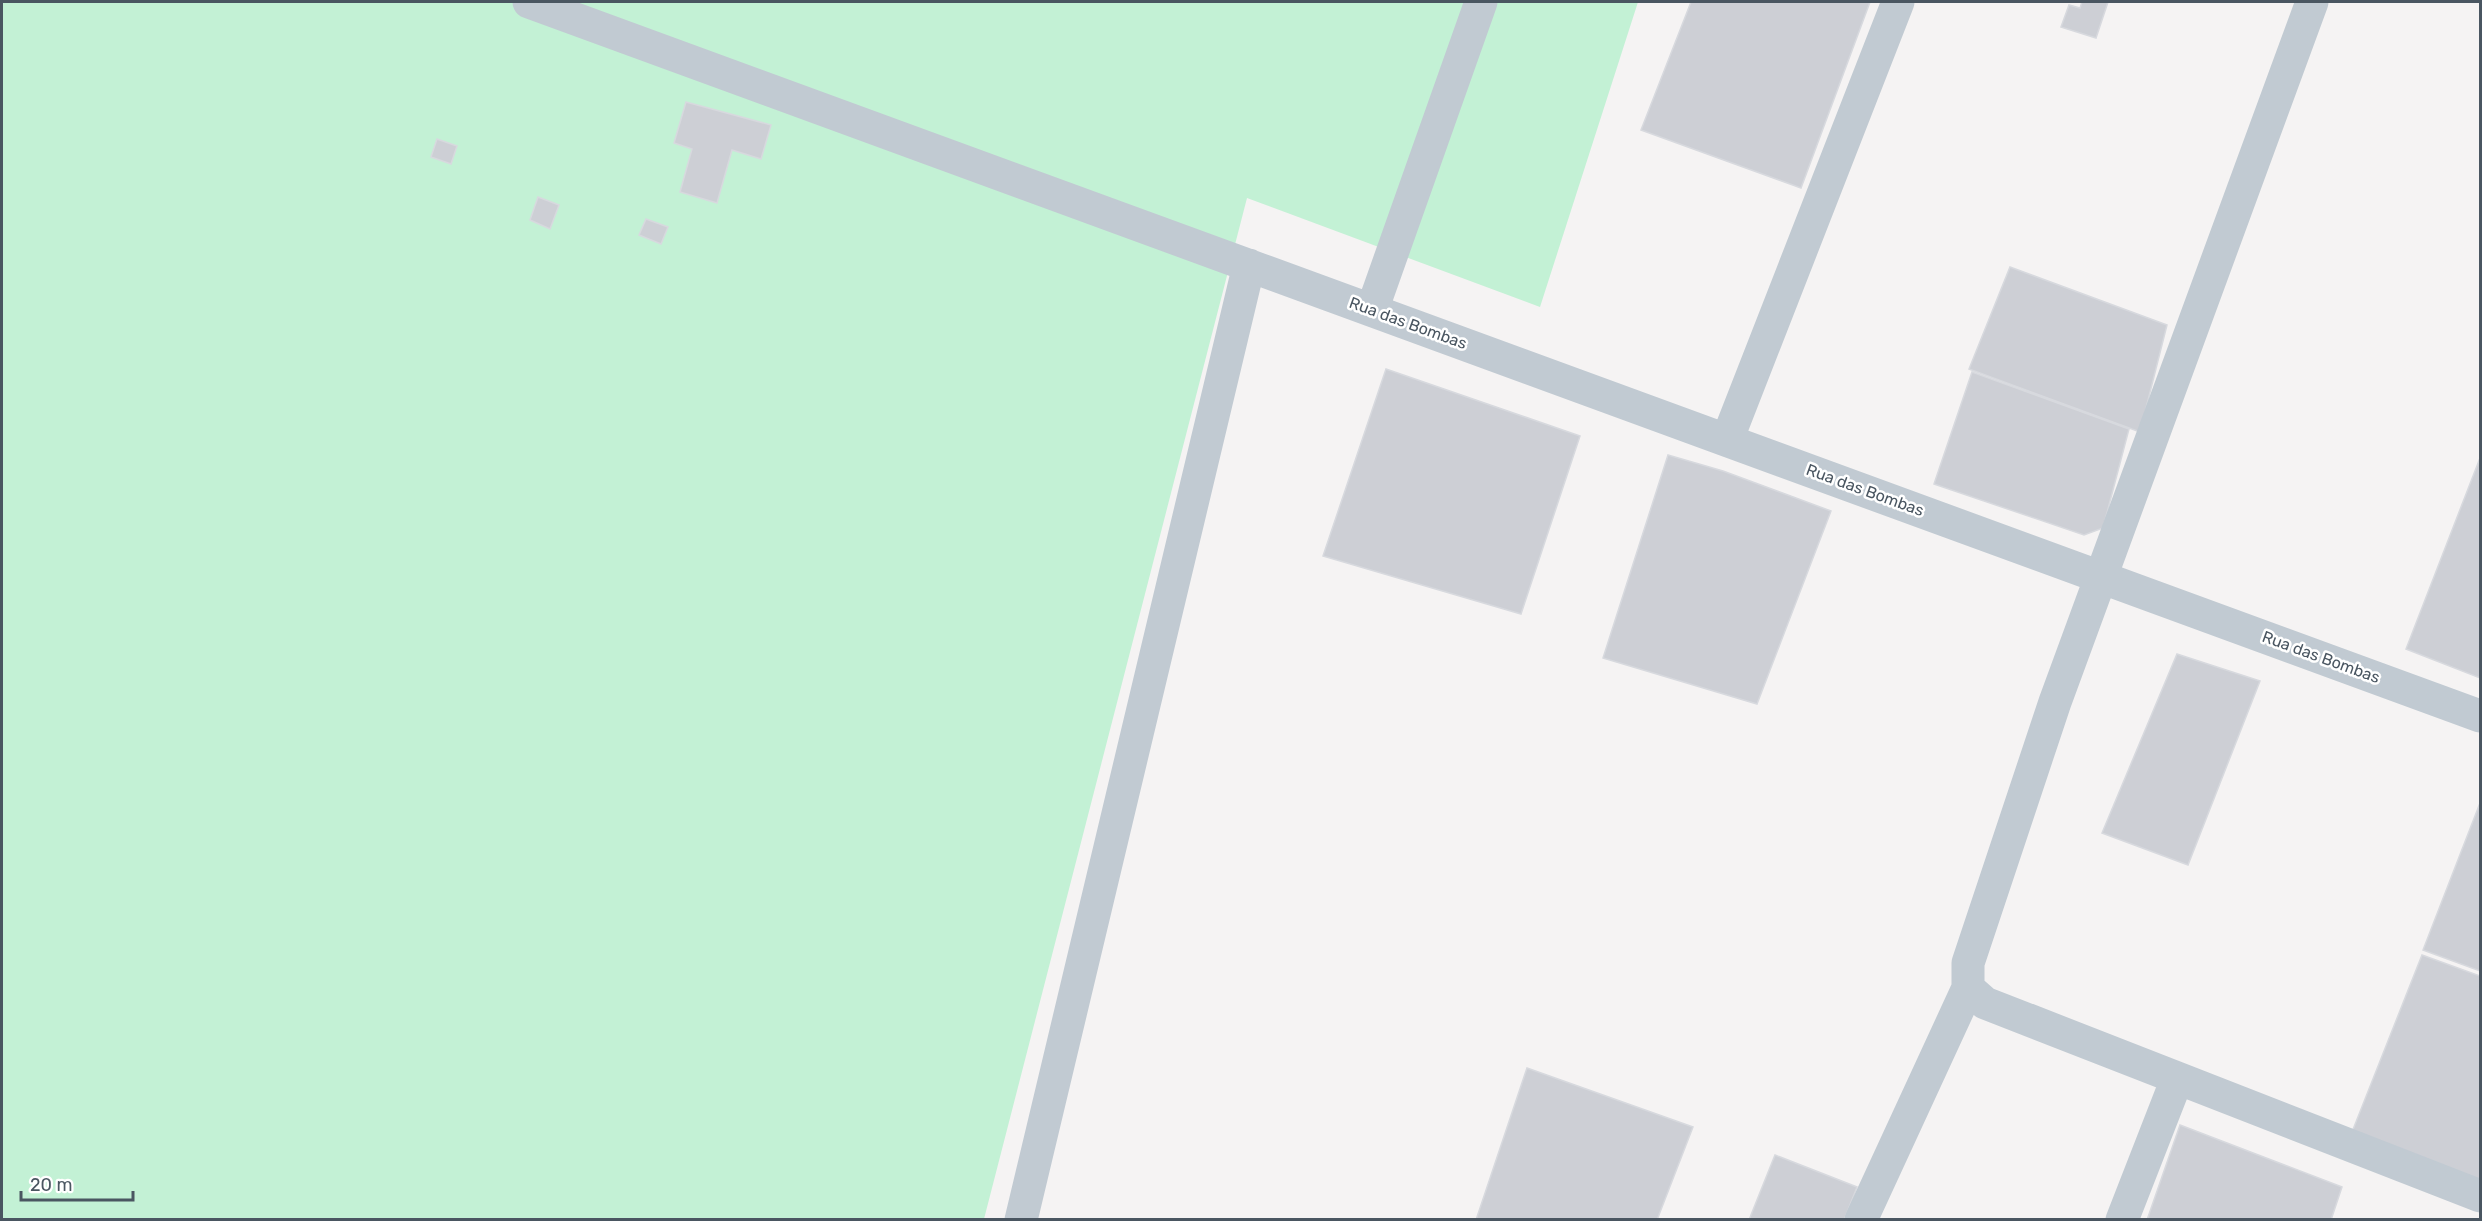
<svg xmlns="http://www.w3.org/2000/svg" width="2482" height="1221" font-family="Rubik,sans-serif">
	<rect width="100%" height="100%" fill="#f5f3f3"/>
	<path fill="#c3f1d5" d="M2 2H1638L1540 307 1247 198 984 1219 2 1220Z"/>
	<path fill="#cdcfd5" stroke="#d7d9de" stroke-width="1.5" d="M1691 2H1870L1801 188 1641 130Z
		M2082 2H2108L2096 38 2061 27 2069 5 2080 8Z
		M686 102 771 125 761 159 732 150 717 203 680 192 692 149 674 143Z
		M437 139 457 146 451 164 431 157Z
		M538 197 559 205 550 229 530 220Z
		M646 219 668 227 661 244 639 235Z
		M2010 267 2167 325 2140 432 1969 369Z
		M1386 369 1580 436 1521 614 1323 556Z
		M1972 372 2129 429 2103 528 2084 535 1934 484Z
		M1668 455 1723 471 1831 511 1757 704 1603 658Z
		M2480 458V678L2406 649Z
		M2177 654 2260 681 2188 865 2102 833Z
		M2480 803V971L2423 950Z
		M2422 955 2480 976V1180L2352 1132Z
		M1527 1068 1693 1127 1657 1220H1476Z
		M2180 1125 2342 1187 2331 1220H2147Z
		M1775 1155 1857 1187 1844 1220H1749Z"/>
	<g fill="none" stroke-linecap="round" stroke-linejoin="round">
		<path stroke="#c1cad2" stroke-width="33" d="M529 2 2480 716
			M2312 2 2055 702 1968 963V988L1985 1003 2480 1196
			M1372 310 1481 2
			M1727 440 1898 2
			M1021 1220 1249 265
			M1861 1220 1968 988
			M2122 1220 2177 1079"/>
	</g>
	<g text-anchor="middle" dominant-baseline="central" stroke-width="5" stroke-linejoin="round" paint-order="stroke">
		<g font-size="16" fill="#4a5661" stroke="#fff">
			<text transform="translate(1408 323) rotate(20)">Rua das Bombas</text>
			<text transform="translate(1865 490) rotate(20)">Rua das Bombas</text>
			<text transform="translate(2321 657) rotate(20)">Rua das Bombas</text>
		</g>
	</g>
	<rect width="2482" height="1221" fill="none" stroke="#4a5661" stroke-width="6"/>
	<path d="M21 1191v9h112v-9" fill="none" stroke="#4a5661" stroke-width="3"/>
	<text x="30" y="1191" font-size="18" fill="#4a5661" stroke="#ffffff" stroke-width="4.5" paint-order="stroke">20 m</text>
</svg>
